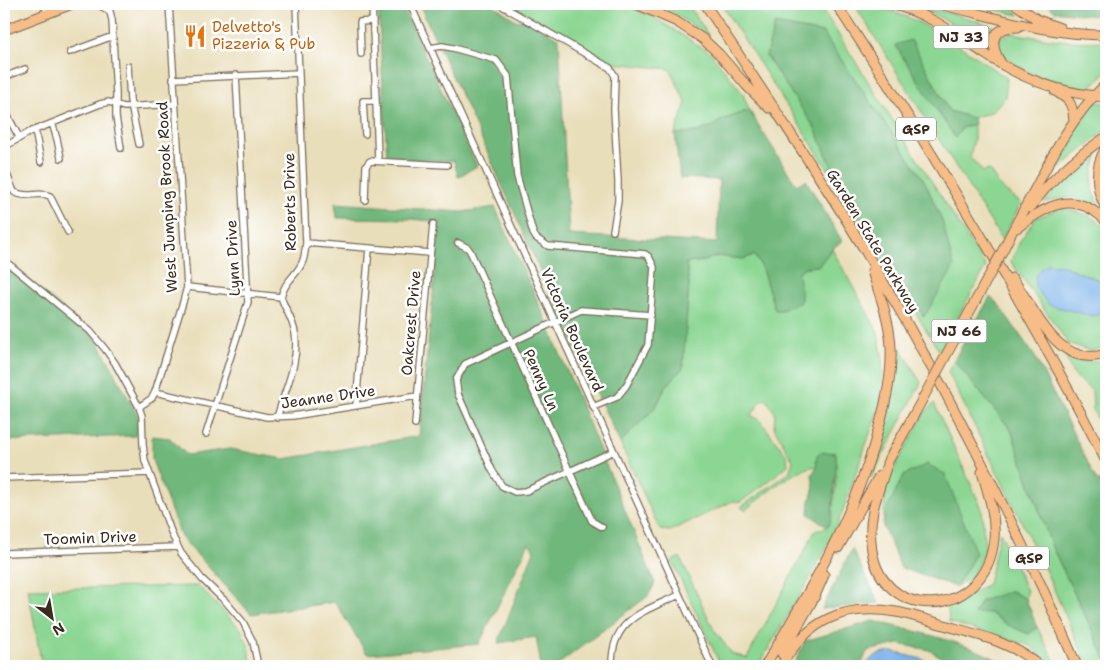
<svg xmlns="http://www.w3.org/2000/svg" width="1110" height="670" font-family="'Shantell Sans',sans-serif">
	<rect width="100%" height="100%" fill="#fff"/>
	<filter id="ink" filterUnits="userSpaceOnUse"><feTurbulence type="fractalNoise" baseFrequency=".02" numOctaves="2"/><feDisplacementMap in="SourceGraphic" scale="10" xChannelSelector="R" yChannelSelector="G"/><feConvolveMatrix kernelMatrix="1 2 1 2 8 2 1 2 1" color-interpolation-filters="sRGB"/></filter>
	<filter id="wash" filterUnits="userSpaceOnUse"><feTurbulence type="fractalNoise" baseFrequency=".0096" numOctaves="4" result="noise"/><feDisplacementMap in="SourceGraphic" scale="20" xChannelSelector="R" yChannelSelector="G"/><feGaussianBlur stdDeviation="1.12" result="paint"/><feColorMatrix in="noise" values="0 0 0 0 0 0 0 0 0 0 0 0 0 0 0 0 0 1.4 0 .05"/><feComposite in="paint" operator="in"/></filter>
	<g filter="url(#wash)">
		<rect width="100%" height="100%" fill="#e9deba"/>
		<path fill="#8ad692" stroke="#628058" d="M507 4H623L650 15 711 53 743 94 749 110 722 120 711 127 697 132 675 134 686 103 670 69 614 63Z
			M648 4H688L709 36 673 13Z
			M721 4H819L986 267 939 351 862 225 866 222 924 316 942 221 924 180 823 33 775 24 766 56 815 128 832 167 828 169Z
			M854 4C913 8 960 47 1007 78L1005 98 991 112 973 118 949 111 911 41 955 137 962 128 974 124V139L970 157 983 172 989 170 1002 189 1021 203 1002 240Z
			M969 4H1010L1019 15Z
			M919 8 951 13 993 26 988 47 946 20Z
			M1012 33C1044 39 1074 43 1106 41V72L1088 89C1055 83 1023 74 999 50V38Z
			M1094 102 1106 103V130L1050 176 1064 143Z
			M1100 149C1091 175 1089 183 1100 209L1073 197 1044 202 1075 169Z
			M1060 208C1073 210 1103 217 1106 232 1109 243 1106 270 1106 283L1061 265 1078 312 1097 315 1106 309V348L1090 351 1068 343 1011 262 1020 241 1036 218Z
			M832 249 877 330 882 354 883 385 880 405 837 527 812 575 758 666H721L672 561 680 557 714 630 732 654 747 658 815 531 828 527C834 510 834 493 837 475L817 459V466C792 469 765 495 745 510L741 507 789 473 793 461 774 427 775 413 767 400 762 399 751 416 759 419 787 456 788 465 769 481 739 503 733 501 670 531 660 530 620 443 656 407 665 388 682 368 689 284 686 263 704 261 717 256 743 259 754 255 761 266 775 310 801 289 796 273 805 267 818 266Z
			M901 348 921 383 871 478 889 410Z
			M1065 356C1079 360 1092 365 1106 358V434L1093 411 1092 391 1073 374Z
			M954 360 1011 430 1052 547 1106 659V666H1088L1048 576 948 372Z
			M934 403 982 509 985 550 972 577 956 587 976 553 883 526 886 483 926 411Z
			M1000 532 1027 591 1026 599 1011 591 990 613 1008 625 1029 634 1037 627 1057 666H1051L1031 646 949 622 948 608 988 584Z
			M198 586 241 629 248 645 252 666H42L28 589Z"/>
		<path fill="#6fb77c" stroke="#55704d" d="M378 4H401L477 166 458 177 454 161 387 158Z
			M419 4H492L517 21 524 18 559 39 569 235 717 243 719 180 680 178 675 134 697 132 711 127 722 120 749 110 796 185 806 180 842 241 832 249 818 266 805 267 797 273 801 289V302L782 310H775L761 266 754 255 743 259 717 256 704 261 686 263 689 284 683 368 665 388 656 407 620 443 551 296 486 149Z
			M1048 4H1106V17L1054 11Z
			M775 24 823 33 924 180 942 221 954 267 924 317 866 222 862 225 828 169 832 167 815 128 766 56Z
			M911 40 949 111 973 118 974 124 962 128 955 138 895 45Z
			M335 203 462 212 495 207 544 315 655 583 648 596 556 666H541L536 637 498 643 534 551 529 543 479 644 367 654 335 602 251 614 181 537 152 460V436L170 438 187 455 230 449 284 459 419 436 440 222 411 219 337 218Z
			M4 259 95 336 140 420 135 436 4 441Z
			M990 297 998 304 1034 355 1097 481H1101L1106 490V659L1052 547 1011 430 954 360Z
			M827 452 836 453C837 469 834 481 833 496 832 511 834 513 828 527L809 514 810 501 814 487 812 475 817 466 816 459 819 453Z
			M927 464 945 474 976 553 956 587 901 568 883 526 888 507 903 476Z
			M852 549 879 603 822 609Z
			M1011 591 1026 599 1037 627 1029 634 1008 625 990 613H974L981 601Z
			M873 621C914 631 973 643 1007 666H957L929 650 899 644 867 651 861 666H793L805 641Z"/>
		<path fill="#7cb2ea" stroke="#5c6e84" d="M1046 264 1061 265 1106 283V309L1097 315 1092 316 1049 305 1035 287 1036 274Z
			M893 652 922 659 935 666H865C872 655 881 653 893 652Z"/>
	</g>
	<g filter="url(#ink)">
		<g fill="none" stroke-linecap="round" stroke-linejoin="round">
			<defs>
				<path id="minor" d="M44 4 48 13
					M97 4 108 10
					M108 4 112 20 116 94V117L121 148
					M410 4 712 666
					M499 4 610 68 615 76 614 109 618 181V201L613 231
					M430 48 442 46 453 48 496 60 508 76 517 176 533 233 536 238 548 246 645 254 649 257 654 267 648 345 626 386 617 397 593 407
					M70 52 113 36
					M361 54 360 22 373 21
					M128 66 130 100 139 144
					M4 77 25 69
					M173 79 299 73
					M376 101 378 160
					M4 109 19 137
					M52 123 57 139 61 158
					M35 130 41 162
					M365 134 363 101H376L372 4
					M4 147 30 132 100 104 109 102 124 107 175 104
					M4 167 14 192C27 199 38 191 50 196L68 232
					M365 200 366 166 370 161 447 165
					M306 243 430 253
					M458 243 468 248 471 253 592 521 602 527
					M4 260 90 331 105 349 115 363 139 407 142 416 143 445 145 461 173 537 181 553 202 579 226 602 243 622 253 642 258 666
					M187 287 281 297
					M155 392 267 417 293 416 417 396
					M356 406 369 248
					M139 407 152 398 155 392 183 302 187 287 169 4
					M277 418C284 391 300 362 295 333 293 320 285 309 281 297 284 282 296 276 302 263 305 257 305 250 306 243L296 4
					M415 424 433 224
					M206 434 248 302 236 75
					M614 451 526 491 515 492 502 486 492 470 458 394 456 380 465 364 581 310 651 315
					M4 478 149 473
					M4 553 177 547
					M4 660 5 666
					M612 666C611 619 643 612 679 595"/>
				<path id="highway" d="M636 4 677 22 703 39 719 54 746 85 769 108
					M705 4C760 87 816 169 867 254 946 387 1016 524 1077 666
					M836 4C933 152 1025 303 1106 461
					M890 4C927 12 954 33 985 54 1022 79 1062 94 1106 97
					M939 4C995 17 1048 35 1106 35
					M1015 4 1038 20 1060 28
					M4 30 72 4
					M1001 63C988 42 992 27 1018 27
					M1055 91C1070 100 1072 102 1074 120
					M1106 148C1094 167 1095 189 1106 208
					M1030 208C1050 180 1077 156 1106 137
					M1017 228C1047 205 1074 189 1106 221
					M1003 250C1013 229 1024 209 1035 189 1055 150 1074 114 1106 84
					M1012 278C1036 309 1057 370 1106 354
					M889 458C881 486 868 512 871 542 877 626 986 621 994 539 996 516 988 493 982 472
					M887 463 916 411
					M838 548 879 476
					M782 654 815 596 824 575
					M765 666C811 589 858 511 880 423 887 398 892 373 891 348 890 321 880 296 872 271
					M781 666C807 621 843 603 896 612 914 615 933 622 951 627 983 636 1014 644 1040 666"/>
			</defs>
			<use href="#minor" stroke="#786955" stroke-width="8"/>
			<use href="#highway" stroke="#786955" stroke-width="11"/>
			<use href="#minor" stroke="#fff" stroke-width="5.5"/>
			<use href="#highway" stroke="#f7bd88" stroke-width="9"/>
			<defs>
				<path id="highway-bridge" d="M916 411 1003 250"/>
			</defs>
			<use href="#highway-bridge" stroke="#786955" stroke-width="11" stroke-linecap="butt"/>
			<use href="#highway-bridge" stroke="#f7bd88" stroke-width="9"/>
		</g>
	</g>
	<defs>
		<symbol id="restaurant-bare" viewBox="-9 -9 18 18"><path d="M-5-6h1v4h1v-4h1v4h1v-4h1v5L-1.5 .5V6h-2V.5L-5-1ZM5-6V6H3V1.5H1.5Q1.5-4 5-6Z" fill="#e8710a" stroke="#fff" stroke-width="2.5" paint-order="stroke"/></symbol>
	</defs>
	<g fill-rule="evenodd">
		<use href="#restaurant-bare" x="179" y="20" width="32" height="32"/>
	</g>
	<g text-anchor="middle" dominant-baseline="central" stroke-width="5" stroke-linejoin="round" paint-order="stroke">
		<g fill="#fff" stroke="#766a62" stroke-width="1">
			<rect x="933.5" y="25.5" width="55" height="23" rx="4"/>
			<rect x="896" y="117.5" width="40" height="23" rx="4"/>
			<rect x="931.5" y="319.5" width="55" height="23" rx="4"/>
			<rect x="1009" y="546.5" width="40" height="23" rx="4"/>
		</g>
		<g font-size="14" font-weight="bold" fill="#3b2a1e">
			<text x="961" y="37">NJ 33</text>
			<text x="916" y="129">GSP</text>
			<text x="959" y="331">NJ 66</text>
			<text x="1029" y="558">GSP</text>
		</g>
		<g font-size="15" fill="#c56008" stroke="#fff" text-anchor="start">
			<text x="212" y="27">Delvetto's<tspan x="212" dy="17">Pizzeria &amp; Pub</tspan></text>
		</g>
		<g font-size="15" fill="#3b2a1e" stroke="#fff">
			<text transform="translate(167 197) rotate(-93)">West Jumping Brook Road</text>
			<text transform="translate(290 202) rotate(-91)">Roberts Drive</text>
			<text transform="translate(873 241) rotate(59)">Garden State Parkway</text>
			<text transform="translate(233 258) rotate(-93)">Lynn Drive</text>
			<text transform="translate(411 323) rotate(-85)">Oakcrest Drive</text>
			<text transform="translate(572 330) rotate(66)">Victoria Boulevard</text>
			<text transform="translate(541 380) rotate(66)">Penny Ln</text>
			<text transform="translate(328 397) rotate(-8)">Jeanne Drive</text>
			<text transform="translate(90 538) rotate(-2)">Toomin Drive</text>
		</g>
	</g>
	<rect width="1110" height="670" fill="none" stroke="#fff" stroke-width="20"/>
	<g transform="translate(52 618) rotate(149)" stroke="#ffffff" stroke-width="4" paint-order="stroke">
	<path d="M0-4L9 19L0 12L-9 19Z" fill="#3b2a1e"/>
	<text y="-8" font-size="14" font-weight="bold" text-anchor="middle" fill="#3b2a1e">N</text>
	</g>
</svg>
